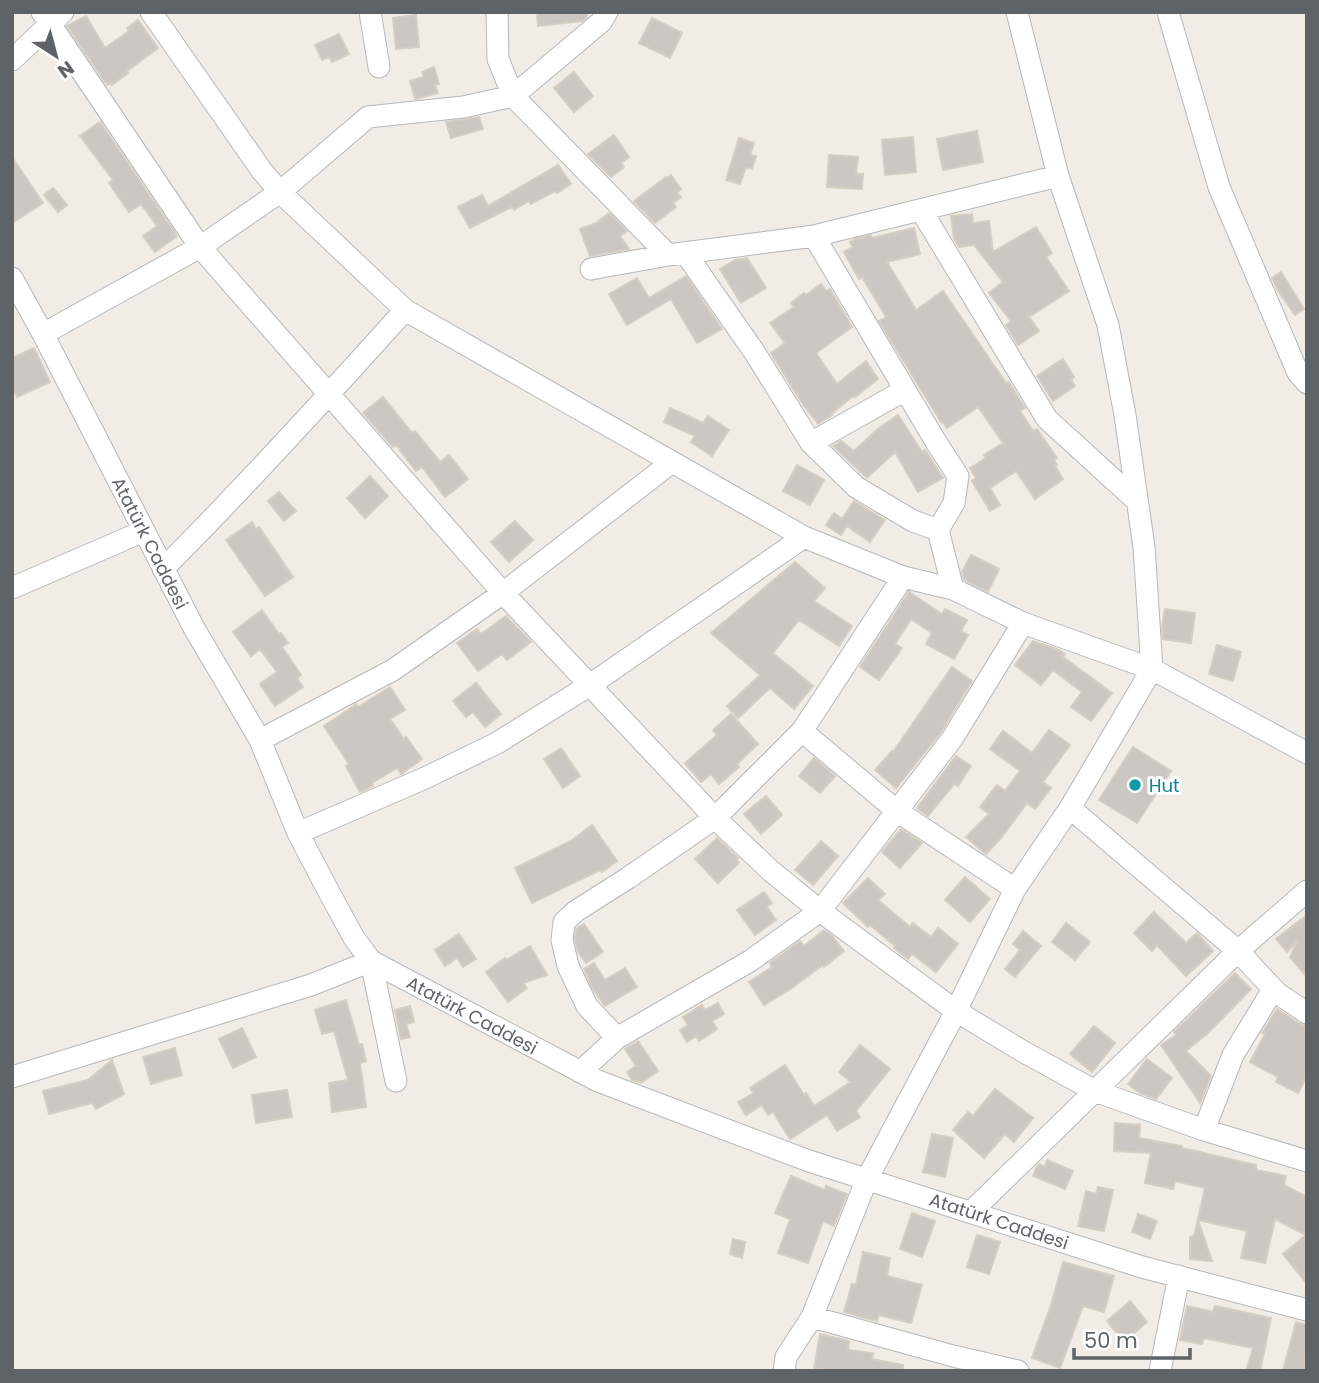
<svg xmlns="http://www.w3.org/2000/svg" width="1319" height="1383" font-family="Poppins,sans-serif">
	<rect width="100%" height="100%" fill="#f1ece6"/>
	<path fill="#ccc7c2" stroke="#d6cdc3" stroke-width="2" d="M537 12H587V17L582 21 538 26Z
		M416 15 419 47 396 49 393 18Z
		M86 16 105 48 129 31 127 28 138 20 158 48 127 71 128 73 112 85 111 83 107 85 67 26Z
		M652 18 682 33 670 58 639 43Z
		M339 34 349 54 332 62 329 57 322 60 315 45Z
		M434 67 439 84 435 85 438 93 415 99 410 81 424 77 422 72Z
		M574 72 593 96 574 112 554 88Z
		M479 117 483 129 451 138 446 122Z
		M100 122 177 236 155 252 143 236 157 226 141 204 129 212 109 183 113 180 80 136Z
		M977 131 983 162 943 170 937 139Z
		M614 135 629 157 621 163 624 167 611 177 588 154Z
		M913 137 916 172 885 175 882 140Z
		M739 138 754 143 750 155 756 156 752 169 746 167 740 184 726 180Z
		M829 155 858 157 856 174H863L862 189 827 187Z
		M12 157 43 203 12 223Z
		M558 165 571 184 557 193 555 191 531 204 529 201 514 210 512 207 470 228 458 207 482 195 488 206Z
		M671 175 681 189 677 192 681 197 673 203 676 207 655 223 634 201 666 177 667 178Z
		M53 188 67 205 58 212 44 195Z
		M609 213 627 231 620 236 629 249 590 256 580 229 596 223Z
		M972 214 973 223 989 221 993 252 1036 227 1052 253 1046 257 1069 291 1029 317 1039 331 1018 345 1006 325 1011 321 989 293 1003 282 974 245 959 247 954 239 951 216Z
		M914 228 920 254 887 262 916 310 943 291 1006 383 1009 382 1010 384 1025 408 1020 411 1033 431 1037 429 1057 458 1054 460 1057 465 1055 466 1063 479 1035 499 1016 471 990 488 1000 505 990 511 972 481 976 478 970 468 986 458 984 455 1003 443 978 407 947 428 942 421 941 422 879 321 886 317 862 277 859 279 844 252 853 247 850 242 855 239 871 235 872 238Z
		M747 258 766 288 741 303 720 269 735 260Z
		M1281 272 1304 309 1295 315 1278 291 1272 278Z
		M686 276 722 329 697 343 671 299 627 325 609 294 637 278 649 298Z
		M821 284 826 291 830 289 852 327 816 353 837 384 866 361 878 379 855 397 853 396 831 414 832 415 818 424 802 403 771 353 785 343 770 323 794 307 791 303 804 293 806 295Z
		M34 348 50 382 17 397 12 387V358Z
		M1063 359 1074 377 1071 380 1075 386 1053 401 1037 376Z
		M383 397 412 433 415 431 440 462 449 455 468 479 445 497 422 467 416 471 396 445 393 447 363 413Z
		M670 408 703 423 708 416 729 430 712 456 691 442 695 436 664 422Z
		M898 415 922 452 925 450 943 478 918 492 895 452 867 478 833 446 841 441 854 451 879 428Z
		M797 465 824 480 810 505 783 491Z
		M370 476 388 496 365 518 347 498Z
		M279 492 296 511 284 521 268 501Z
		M854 501 885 520 870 542 847 526 841 535 826 525 834 513 842 519Z
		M515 521 533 540 509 562 491 542Z
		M252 522 256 529 259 527 293 577 265 596 226 540Z
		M971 555 999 569 988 592 964 580 962 572Z
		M795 562 825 588 814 601 852 626 839 646 799 620 773 653 813 686 794 709 770 688 738 718 727 706 760 675 711 633Z
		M909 592 942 614 945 609 967 620 961 631 968 635 954 659 926 644 932 633 911 619 895 644 902 648 879 680 860 667Z
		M1165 609 1195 613 1191 643 1163 639 1162 626Z
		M262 610 279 634 281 633 288 643 282 647 301 675 297 678 303 687 275 706 260 684 277 672 260 649 251 656 233 632Z
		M506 616 531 642 507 660 502 654 478 671 457 643 477 629 481 634Z
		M1033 641 1059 650 1065 654 1063 657 1112 693 1091 721 1071 707 1082 692 1053 670 1041 685 1015 665Z
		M1217 645 1241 652 1233 681 1209 674Z
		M952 667 972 681 941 732 896 788 875 770 892 751 893 752Z
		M476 683 501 714 485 727 473 712 466 717 453 701Z
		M390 687 405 710 390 719 404 739 406 737 422 759 401 774 397 768 372 783 373 786 360 792 346 766 349 764 324 726 354 706 356 704 358 707Z
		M731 714 758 744 737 764 739 767 719 784 711 774 701 782 685 763 717 735 713 730Z
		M1049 730 1070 745 1043 782 1051 788 1035 809 1027 803 1001 838 986 854 966 837 989 814 980 807 997 785 1005 791 1020 771 990 749 1003 731 1032 753Z
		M1133 747 1171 771 1137 823 1099 800Z
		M561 748 580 776 563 788 544 759Z
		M956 756 971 766 958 786 954 784 928 816 917 808Z
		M814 758 835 776 820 793 799 776Z
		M766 796 782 815 761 834 744 814Z
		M592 825 617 861 602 872 600 870 532 903 515 868 571 841Z
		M901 829 922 843 900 868 882 852Z
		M717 838 738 858 736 859 739 863 718 883 695 859Z
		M821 841 838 856 813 885 795 870Z
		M965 877 990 899 970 922 945 900Z
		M868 878 885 894 878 900 910 927 913 923 931 937 938 928 958 944 936 972 912 954 908 959 894 948 895 946 870 925 868 927 843 903Z
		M764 892 772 903 767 907 776 920 755 935 737 910Z
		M1154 912 1186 943 1197 933 1213 951 1186 976 1157 945 1152 951 1134 933Z
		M1307 915V977L1290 957 1298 940 1287 952 1276 939Z
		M1066 923 1090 942 1075 960 1052 942Z
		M584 924 603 952 586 963 578 952 575 939 576 929Z
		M824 930 832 936 844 951 824 967 823 965 789 990 764 1005 749 982 772 967 770 963 800 941 804 946Z
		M1023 931 1041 946 1015 977 1005 969 1020 950 1013 944Z
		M459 934 476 959 463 967 457 958 445 966 435 950Z
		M530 946 547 975 523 983 527 988 508 1002 486 972 505 958 506 960Z
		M594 963 605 980 625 968 637 987 605 1006 593 989 584 969Z
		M1235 973 1251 989 1208 1033 1186 1051 1211 1076 1200 1103 1161 1045 1176 1035 1174 1032Z
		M346 1000 359 1045 362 1044 366 1061 360 1063 366 1107 332 1112 329 1083 348 1080 334 1031 322 1034 315 1010Z
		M718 1003 724 1014 712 1021 717 1029 699 1041 696 1036 687 1042 680 1030 688 1025 683 1017 702 1005 705 1010Z
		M410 1006 414 1022 406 1024 410 1037 401 1039 395 1010Z
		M1277 1009 1300 1024 1307 1026V1076L1298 1093 1276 1082 1278 1077 1250 1062 1265 1034 1262 1033Z
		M1094 1026 1115 1043 1092 1072 1070 1054Z
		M242 1028 256 1057 233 1068 219 1039Z
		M638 1041 658 1071 641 1083 632 1080 627 1072 636 1066 625 1049Z
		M860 1045 890 1069 856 1111 860 1117 837 1131 827 1115 790 1139 773 1112 768 1115 762 1105 746 1115 738 1102 754 1093 750 1088 785 1065 804 1095 806 1093 814 1106 851 1082 839 1072Z
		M175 1048 182 1075 151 1084 143 1057Z
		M1147 1059 1172 1078 1156 1099 1140 1093 1128 1084Z
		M112 1060 124 1094 96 1109 92 1103 49 1114 43 1091 88 1080Z
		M995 1089 1033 1118 1014 1142 1005 1134 984 1158 953 1130 968 1112 973 1116Z
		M287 1090 292 1117 256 1123 252 1095Z
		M1115 1123 1140 1125 1139 1138 1182 1146V1148L1256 1165V1170L1286 1176 1284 1185 1307 1197V1284L1283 1254 1306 1235 1275 1219 1265 1263 1241 1258 1247 1231 1198 1220 1212 1261 1190 1259V1237L1194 1236 1205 1188 1175 1181 1173 1189 1145 1183 1151 1153 1114 1151Z
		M932 1134 953 1138 945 1177 923 1172Z
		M1047 1160 1073 1171 1065 1189 1033 1176 1037 1166 1039 1164 1045 1167Z
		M791 1176 825 1190 826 1186 847 1194 834 1226 823 1221 808 1263 778 1253 790 1219 775 1213Z
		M1098 1187 1113 1190 1104 1231 1078 1226 1086 1191 1096 1194Z
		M912 1213 935 1221 922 1257 900 1249Z
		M1138 1214 1157 1221 1150 1239 1132 1232Z
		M977 1235 1000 1242 989 1274 967 1267Z
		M733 1239 745 1242 742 1258 730 1254Z
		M863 1252 890 1258 887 1276 922 1285 911 1323 879 1315 877 1321 844 1312 852 1284 856 1285Z
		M1063 1262 1114 1276 1104 1312 1083 1306 1060 1368 1032 1358 1051 1305Z
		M1130 1301 1147 1322 1124 1342 1107 1321Z
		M1187 1306 1213 1312 1215 1306 1271 1318 1260 1371H1246L1253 1348 1204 1338 1202 1344 1180 1340Z
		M1296 1322 1307 1325 1305 1371H1283Z
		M820 1334 849 1341 848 1350 873 1353 872 1359 903 1365V1371H830L814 1368Z"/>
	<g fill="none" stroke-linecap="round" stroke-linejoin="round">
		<defs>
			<path id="minor" d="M42 12 200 247 503 593 715 818 771 871 820 911 956 1011 1024 1052 1095 1091 1204 1130 1307 1161
				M151 12 262 171 280 192 405 310 804 537 903 577 953 589 1023 623 1152 669 1307 753
				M370 12 379 67
				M497 12 498 59 513 96 668 255
				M1168 12 1219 187 1298 373 1307 383
				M12 60 63 12
				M921 210 1047 419 1137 501
				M814 236 936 442 958 476 954 503 938 530 953 589
				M686 254 755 353 811 443 856 487 913 521 938 530
				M591 269 668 255 814 236 1058 176
				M12 278 43 334 194 628 260 740 298 833 330 894 354 938 371 961 598 1081 809 1161 1142 1267 1307 1310
				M43 334 200 247 280 192 368 117 463 107 513 96 601 22 607 12
				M811 443 905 390
				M163 569C247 485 326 398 405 310
				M12 588 144 531
				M802 731 897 811 1015 889
				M260 740 393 670 503 593 672 462
				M1070 808 1238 951 1277 993 1307 1013
				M298 833 425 778 497 743 590 685 804 537
				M617 1038 587 1006 568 966 562 940 564 922 576 911 628 878 715 818 802 731 903 577
				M580 1072 617 1038 750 961 820 911 952 739 1023 623
				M12 1077 311 985 371 961 396 1081
				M1204 1130 1233 1055 1269 996 1277 993
				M971 1212 1238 951 1307 891
				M812 1317 953 1356 1018 1371
				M784 1371 786 1357 812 1317 867 1179 956 1011 1015 889 1070 808 1152 669 1144 547 1125 415 1108 325 1058 176 1017 12
				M1160 1371 1179 1276"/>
		</defs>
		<use href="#minor" stroke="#b3b8bb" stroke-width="23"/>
		<use href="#minor" stroke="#fff" stroke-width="21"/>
	</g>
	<circle fill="#0f9aa8" stroke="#fff" stroke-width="2.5" cx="1135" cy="785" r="7"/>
	<g text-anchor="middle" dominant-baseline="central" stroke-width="6" stroke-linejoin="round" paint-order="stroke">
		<g font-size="18" fill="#5d6367" stroke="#fff">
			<text transform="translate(150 543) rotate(63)">Atatürk Caddesi</text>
			<text transform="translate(472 1015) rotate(28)">Atatürk Caddesi</text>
			<text transform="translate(999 1221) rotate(18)">Atatürk Caddesi</text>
		</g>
		<g font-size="18" fill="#0d838f" stroke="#fff" text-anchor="start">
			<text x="1149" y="785">Hut</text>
		</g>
	</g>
	<rect width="1319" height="1383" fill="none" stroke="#5d6367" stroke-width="28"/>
	<g transform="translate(56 56) rotate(144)" stroke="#ffffff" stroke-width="5" paint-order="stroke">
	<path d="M0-5L12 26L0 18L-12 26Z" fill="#5d6367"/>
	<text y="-10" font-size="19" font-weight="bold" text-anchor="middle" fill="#5d6367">N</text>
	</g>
	<path d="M1074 1348v10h116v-10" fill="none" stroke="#5d6367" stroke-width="3.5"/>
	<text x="1084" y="1348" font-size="21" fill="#5d6367" stroke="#ffffff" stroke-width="5" paint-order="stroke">50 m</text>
</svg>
